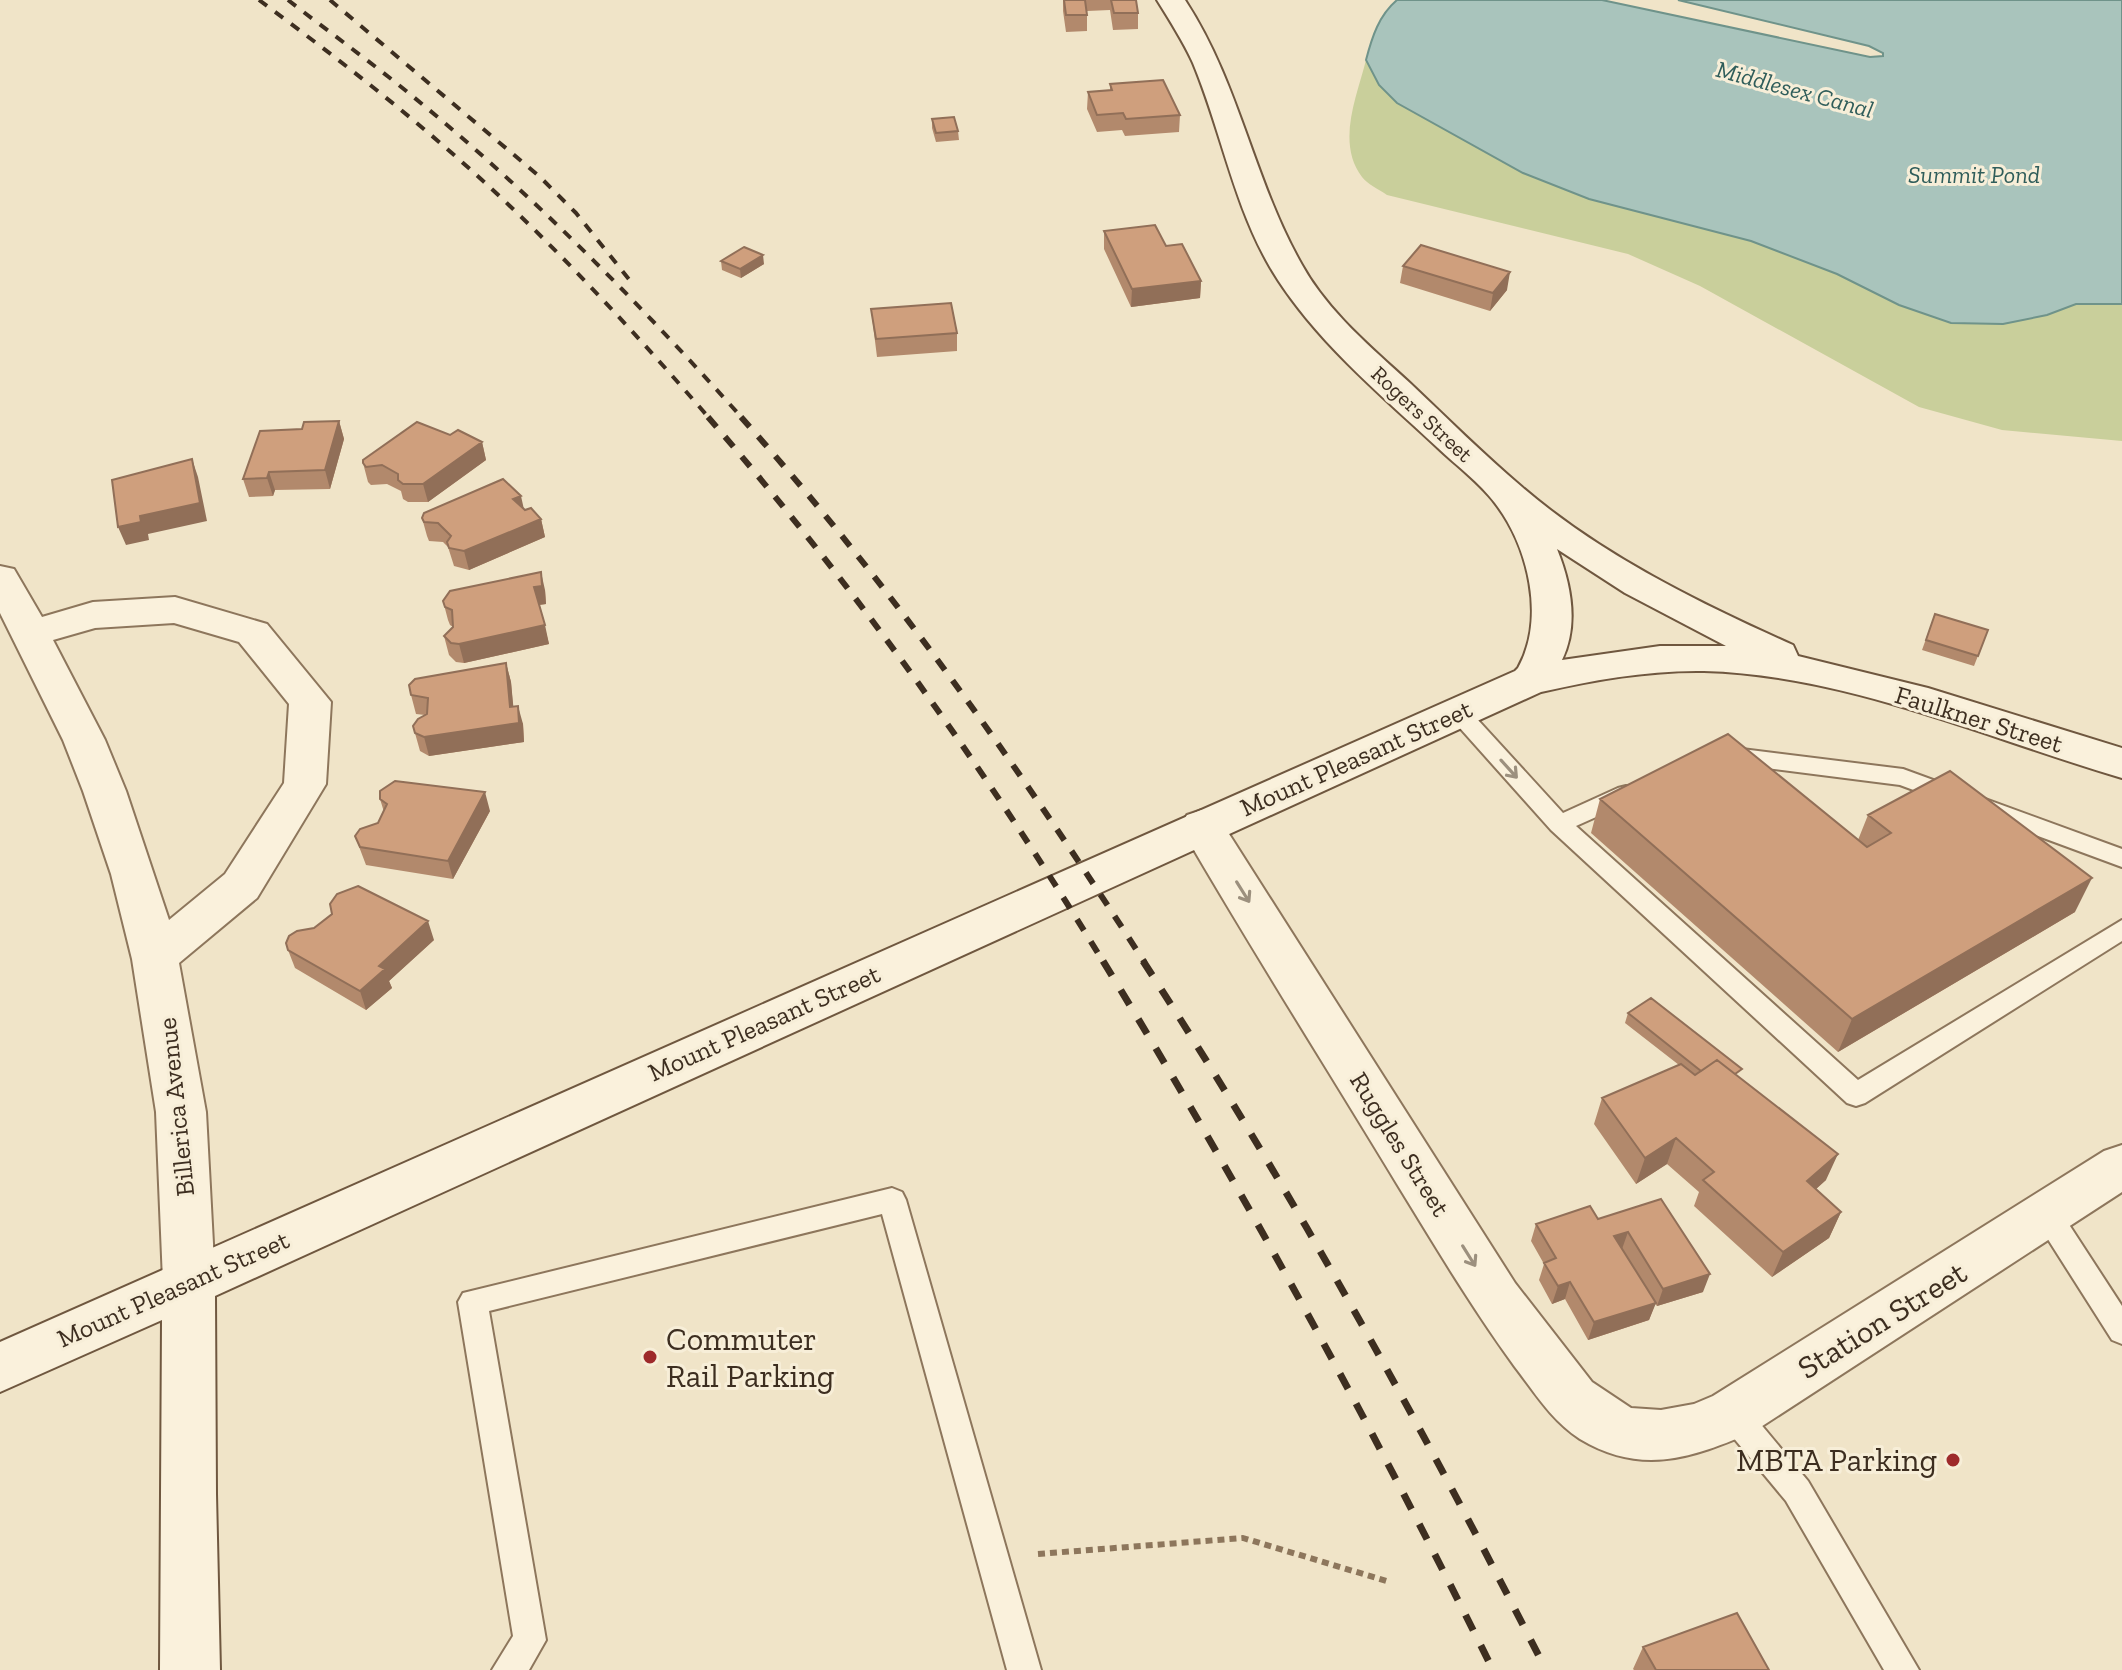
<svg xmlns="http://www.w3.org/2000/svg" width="2122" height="1670" font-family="'Zilla Slab',serif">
	<rect width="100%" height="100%" fill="#f0e4c8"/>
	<path fill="#c9cf9b" d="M1366 60 1379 85 1397 103 1523 173 1589 199 1751 241 1837 274 1899 305 1951 323 2003 324 2047 315 2076 304H2122V441L2002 430 1919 407 1700 286 1628 254 1387 195C1380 190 1367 184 1362 177 1336 143 1357 96 1366 60Z"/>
	<path fill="#a9c4bc" stroke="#6f938a" stroke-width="2" d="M1397 0H1602L1870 57 1883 56V53L1869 46 1678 0H2122V304H2076L2047 315 2003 324 1951 323 1899 305 1837 274 1751 241 1589 199 1523 173 1397 103 1379 85 1366 60C1372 37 1379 15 1397 0Z"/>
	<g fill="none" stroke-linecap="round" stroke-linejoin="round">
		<defs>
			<path id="service" d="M1459 705 1467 708 1563 813 1618 788 1626 786 1634 788 1638 794 1634 800 1576 826 1858 1080 2122 920V941L1865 1103 1856 1106 1847 1103 1551 830 1451 718 1448 713 1451 708Z
				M1734 748 1903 769 2122 849V867L1900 785 1735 764 1725 767 1717 765 1713 759 1717 753Z
				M892 1188 902 1192 906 1200 1041 1670H1007L882 1214 489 1311 546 1640 529 1670H492L513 1636 458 1302 463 1293Z
				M2047 1202 2057 1206 2122 1306V1344L2112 1340 2037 1222 2033 1214 2037 1206Z
				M1733 1400 1744 1404 1808 1481 1919 1670H1884L1786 1501 1722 1424 1718 1414 1722 1404Z"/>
			<path id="minor" d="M0 566 14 569 42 617 93 602 175 597 267 624 331 702 326 784 257 898 179 963 206 1112 215 1281 208 1297 189 1304 170 1297 163 1281 156 1112 132 959 111 874 83 791 63 740 0 613ZM174 623 239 642 289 704 284 783 225 874 169 920 126 791 105 740 53 640 95 628Z
				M1202 810 1217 815 1515 1283 1592 1382 1631 1408 1661 1410 1694 1404 1713 1396 2104 1151 2122 1145V1192L1753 1432C1691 1458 1642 1476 1580 1439 1552 1421 1535 1393 1515 1367 1472 1308 1435 1246 1397 1184 1325 1065 1250 947 1180 826L1187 815Z"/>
			<path id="secondary" d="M1157 0H1185C1240 84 1253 179 1302 265 1328 312 1372 348 1411 384 1448 419 1484 455 1522 487 1601 555 1699 603 1793 645L1798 656 1928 688 2122 748V778C1986 738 1848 675 1704 671 1649 670 1594 680 1541 692L215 1296 216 1494 220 1670H160L162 1320 0 1392V1342L1515 671 1518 668C1546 618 1528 546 1495 503 1480 483 1457 466 1438 448 1379 393 1312 338 1270 267 1233 203 1221 130 1193 63 1183 41 1170 21 1157 0ZM1557 549 1625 593 1726 646H1660L1562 660C1579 625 1571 584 1557 549Z"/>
		</defs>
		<use href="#service" stroke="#8d765c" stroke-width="4"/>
		<use href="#minor" stroke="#8d765c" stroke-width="4"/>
		<use href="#secondary" stroke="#6f573f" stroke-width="4"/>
		<path stroke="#8d765c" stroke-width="6" stroke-dasharray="7 5" stroke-linecap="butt" d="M1038 1554 1243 1538 1390 1582"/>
		<use href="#service" fill="#faf1dc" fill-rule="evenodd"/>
		<use href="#minor" fill="#faf1dc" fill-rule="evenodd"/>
		<use href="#secondary" fill="#faf1dc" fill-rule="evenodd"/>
		<path stroke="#3d2e20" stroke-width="4" stroke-dasharray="10 10" stroke-linecap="butt" d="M259 0C336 57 412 116 482 180 563 254 638 336 710 419
			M288 0C333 35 379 68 422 104 538 200 643 307 743 419
			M330 0 539 176 576 213 632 283"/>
		<path stroke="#3d2e20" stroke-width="6" stroke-dasharray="13 13" stroke-linecap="butt" d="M708 417C856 588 986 770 1104 963
			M741 417C892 586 1022 772 1145 963"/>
		<path stroke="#3d2e20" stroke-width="7" stroke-dasharray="17 17" stroke-linecap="butt" d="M1103 961C1244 1191 1373 1428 1493 1670
			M1143 961C1291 1189 1423 1428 1546 1670"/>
	</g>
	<path fill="#b2896c" d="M1063 0H1136L1138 13V29L1113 30 1110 10 1087 11V31L1066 32 1063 11Z
		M1110 84 1180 115 1179 132 1125 136 1122 130 1097 132 1087 109 1088 92 1110 90Z
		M932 119 958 131 959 140 936 142 932 128Z
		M1104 231 1166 246 1201 281 1200 298 1131 307 1104 249Z
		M721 261 764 264 741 278 722 270Z
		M1403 266 1507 290 1490 311 1400 283Z
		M871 309 957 333V351L877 357Z
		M339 421 344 439 330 489 275 490 273 496 249 497 243 479 302 429Z
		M450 435 482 442 486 460 428 502H408L403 499 401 491 387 484 371 485 368 482 363 463Z
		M524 509 541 519 545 537 469 570 454 566 448 547 443 542 429 541 427 536 422 518Z
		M545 590 546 604 539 605 549 644 464 663 456 662 449 655 444 636 453 627 450 625 448 620 443 601Z
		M1935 614 1988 630 1974 666 1922 650Z
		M506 663 511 682 513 707 523 724 524 742 429 756 420 751 413 726 425 715 416 714 411 695Z
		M380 799 490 811 453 879 366 865 355 836 378 823 384 812Z
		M1600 799 1858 840 1868 815 2075 912 1838 1052 1591 833Z
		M434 940 389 981 392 988 366 1010 295 968 288 950Z
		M1628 1013 1738 1077 1826 1180 1816 1189 1841 1212 1829 1238 1772 1277 1694 1206 1699 1192 1667 1164 1636 1184 1594 1124 1602 1098 1679 1065 1625 1023Z
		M1661 1199 1703 1292 1657 1306 1655 1304 1649 1320 1588 1340 1565 1299 1552 1304 1539 1280 1544 1264 1531 1241 1536 1224 1598 1219Z
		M1643 1647 1769 1670H1634L1633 1669Z"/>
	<path fill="#916f58" d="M763 255 764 264 741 278 740 269Z
		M1510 272 1507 290 1490 311 1493 293Z
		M1201 281 1200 298 1131 307 1132 289Z
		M339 421 344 439 330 489 325 470Z
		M482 442 486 460 428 502 423 484Z
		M192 459 198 477 207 521 148 534 149 540 126 545 118 527 140 516Z
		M269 472 275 490 273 496 267 478Z
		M521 496 525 514 513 499Z
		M541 519 545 537 469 570 464 551Z
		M541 572 545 590 546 604 538 605 534 587Z
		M545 625 549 644 464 663 459 644Z
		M506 663 511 682 515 724 518 706 523 724 524 742 429 756 424 737 510 707Z
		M485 792 490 811 453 879 448 861Z
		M2092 878 2075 912 1838 1052 1852 1019Z
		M428 921 434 940 389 981 392 988 366 1010 360 991 379 966Z
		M1676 1138 1667 1164 1636 1184 1645 1158Z
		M1838 1154 1826 1180 1796 1207 1807 1181Z
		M1841 1212 1829 1238 1772 1277 1783 1252Z
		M1628 1232 1622 1249 1614 1236Z
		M1710 1274 1703 1292 1657 1306 1663 1289Z
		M1570 1282 1565 1299 1552 1304 1558 1286Z
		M1656 1303 1649 1320 1588 1340 1594 1322Z"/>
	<path fill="#cf9f7d" stroke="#916f58" stroke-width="2" d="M1064 0H1085L1087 15H1066Z
		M1111 0H1136L1138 13H1114Z
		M1163 80 1180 115 1126 119 1123 113 1097 115 1088 92 1112 90 1110 84Z
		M954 117 958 131 936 133 932 119Z
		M1155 225 1166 246 1182 244 1201 281 1132 289 1104 231Z
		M1421 245 1510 272 1493 293 1403 266Z
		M744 247 763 255 740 269 721 261Z
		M951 303 957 333 876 339 871 309Z
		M339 421 325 470 269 472 267 478 243 479 260 431 302 429 304 422Z
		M417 422 450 435 458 430 482 442 423 484H403L398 480V474L382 465 366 467 363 463V460Z
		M192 459 200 503 140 516 141 522 118 527 112 480Z
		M503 479 521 496 513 499 525 510 531 508 541 519 464 551 449 548 447 542 451 536 438 523 424 522 422 518 424 513Z
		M541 572 542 586 534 587 545 625 459 644 451 643 444 636 453 627 452 610 445 607 443 601 450 591Z
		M1935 614 1988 630 1978 656 1926 640Z
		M506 663 510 707 518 706 519 723 424 737 415 733 413 726 418 719 427 714 428 698 411 695 409 685 415 679Z
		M1728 734 1867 847 1891 833 1868 815 1950 771 2092 878 1852 1019 1600 799Z
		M395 781 485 792 448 861 360 847 355 836 360 829 378 823 387 804 380 799V791Z
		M358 886 428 921 379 966 385 969 360 991 288 950 286 943 289 936 297 931 314 928 332 914 330 904 337 894Z
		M1651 998 1742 1069 1735 1074 1717 1060 1701 1071 1628 1013Z
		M1717 1060 1838 1154 1807 1181 1841 1212 1783 1252 1703 1180 1714 1172 1676 1138 1645 1158 1602 1098 1681 1064 1695 1075Z
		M1661 1199 1710 1274 1663 1289 1628 1232 1614 1236 1656 1303 1594 1322 1570 1282 1558 1286 1544 1263 1556 1258 1536 1224 1590 1206 1598 1219Z
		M1737 1613 1769 1670H1656L1643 1647Z"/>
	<defs><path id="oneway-shaft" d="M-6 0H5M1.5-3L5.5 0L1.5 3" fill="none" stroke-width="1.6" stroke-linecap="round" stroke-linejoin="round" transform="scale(2)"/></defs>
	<g stroke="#9c907e">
		<use href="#oneway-shaft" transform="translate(1509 769) rotate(48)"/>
		<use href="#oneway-shaft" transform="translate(1243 892) rotate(58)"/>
		<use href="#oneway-shaft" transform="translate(1469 1256) rotate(58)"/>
	</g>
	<g fill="#9e2a2b" stroke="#f7eed8" stroke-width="3">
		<circle cx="650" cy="1357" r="8"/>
		<circle cx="1953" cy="1460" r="8"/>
	</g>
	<g text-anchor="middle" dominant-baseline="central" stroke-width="6" stroke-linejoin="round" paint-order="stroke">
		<g font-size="22" fill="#3d2e20" stroke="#f7eed8">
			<text transform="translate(1422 414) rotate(43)">Rogers Street</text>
		</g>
		<g font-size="24" font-style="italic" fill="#2f5d5a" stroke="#f7eed8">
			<text transform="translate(1795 89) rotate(15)">Middlesex Canal</text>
			<text x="1974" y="174">Summit Pond</text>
		</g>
		<g font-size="26" fill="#3d2e20" stroke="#f7eed8">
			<text transform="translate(1979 719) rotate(17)">Faulkner Street</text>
			<text transform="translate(1356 758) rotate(-24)">Mount Pleasant Street</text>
			<text transform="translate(764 1023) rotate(-24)">Mount Pleasant Street</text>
			<text transform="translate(176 1107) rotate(-96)">Billerica Avenue</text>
			<text transform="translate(1400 1144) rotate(58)">Ruggles Street</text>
			<text transform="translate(173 1289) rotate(-24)">Mount Pleasant Street</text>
		</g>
		<g font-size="32" fill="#3d2e20" stroke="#f7eed8">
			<text transform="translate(1882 1320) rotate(-32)">Station Street</text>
		</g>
		<g font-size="32" fill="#3d2e20" stroke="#f7eed8" text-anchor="start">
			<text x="666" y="1339">Commuter<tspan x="666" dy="37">Rail Parking</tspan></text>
			<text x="1937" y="1460" text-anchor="end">MBTA Parking</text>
		</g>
	</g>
</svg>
